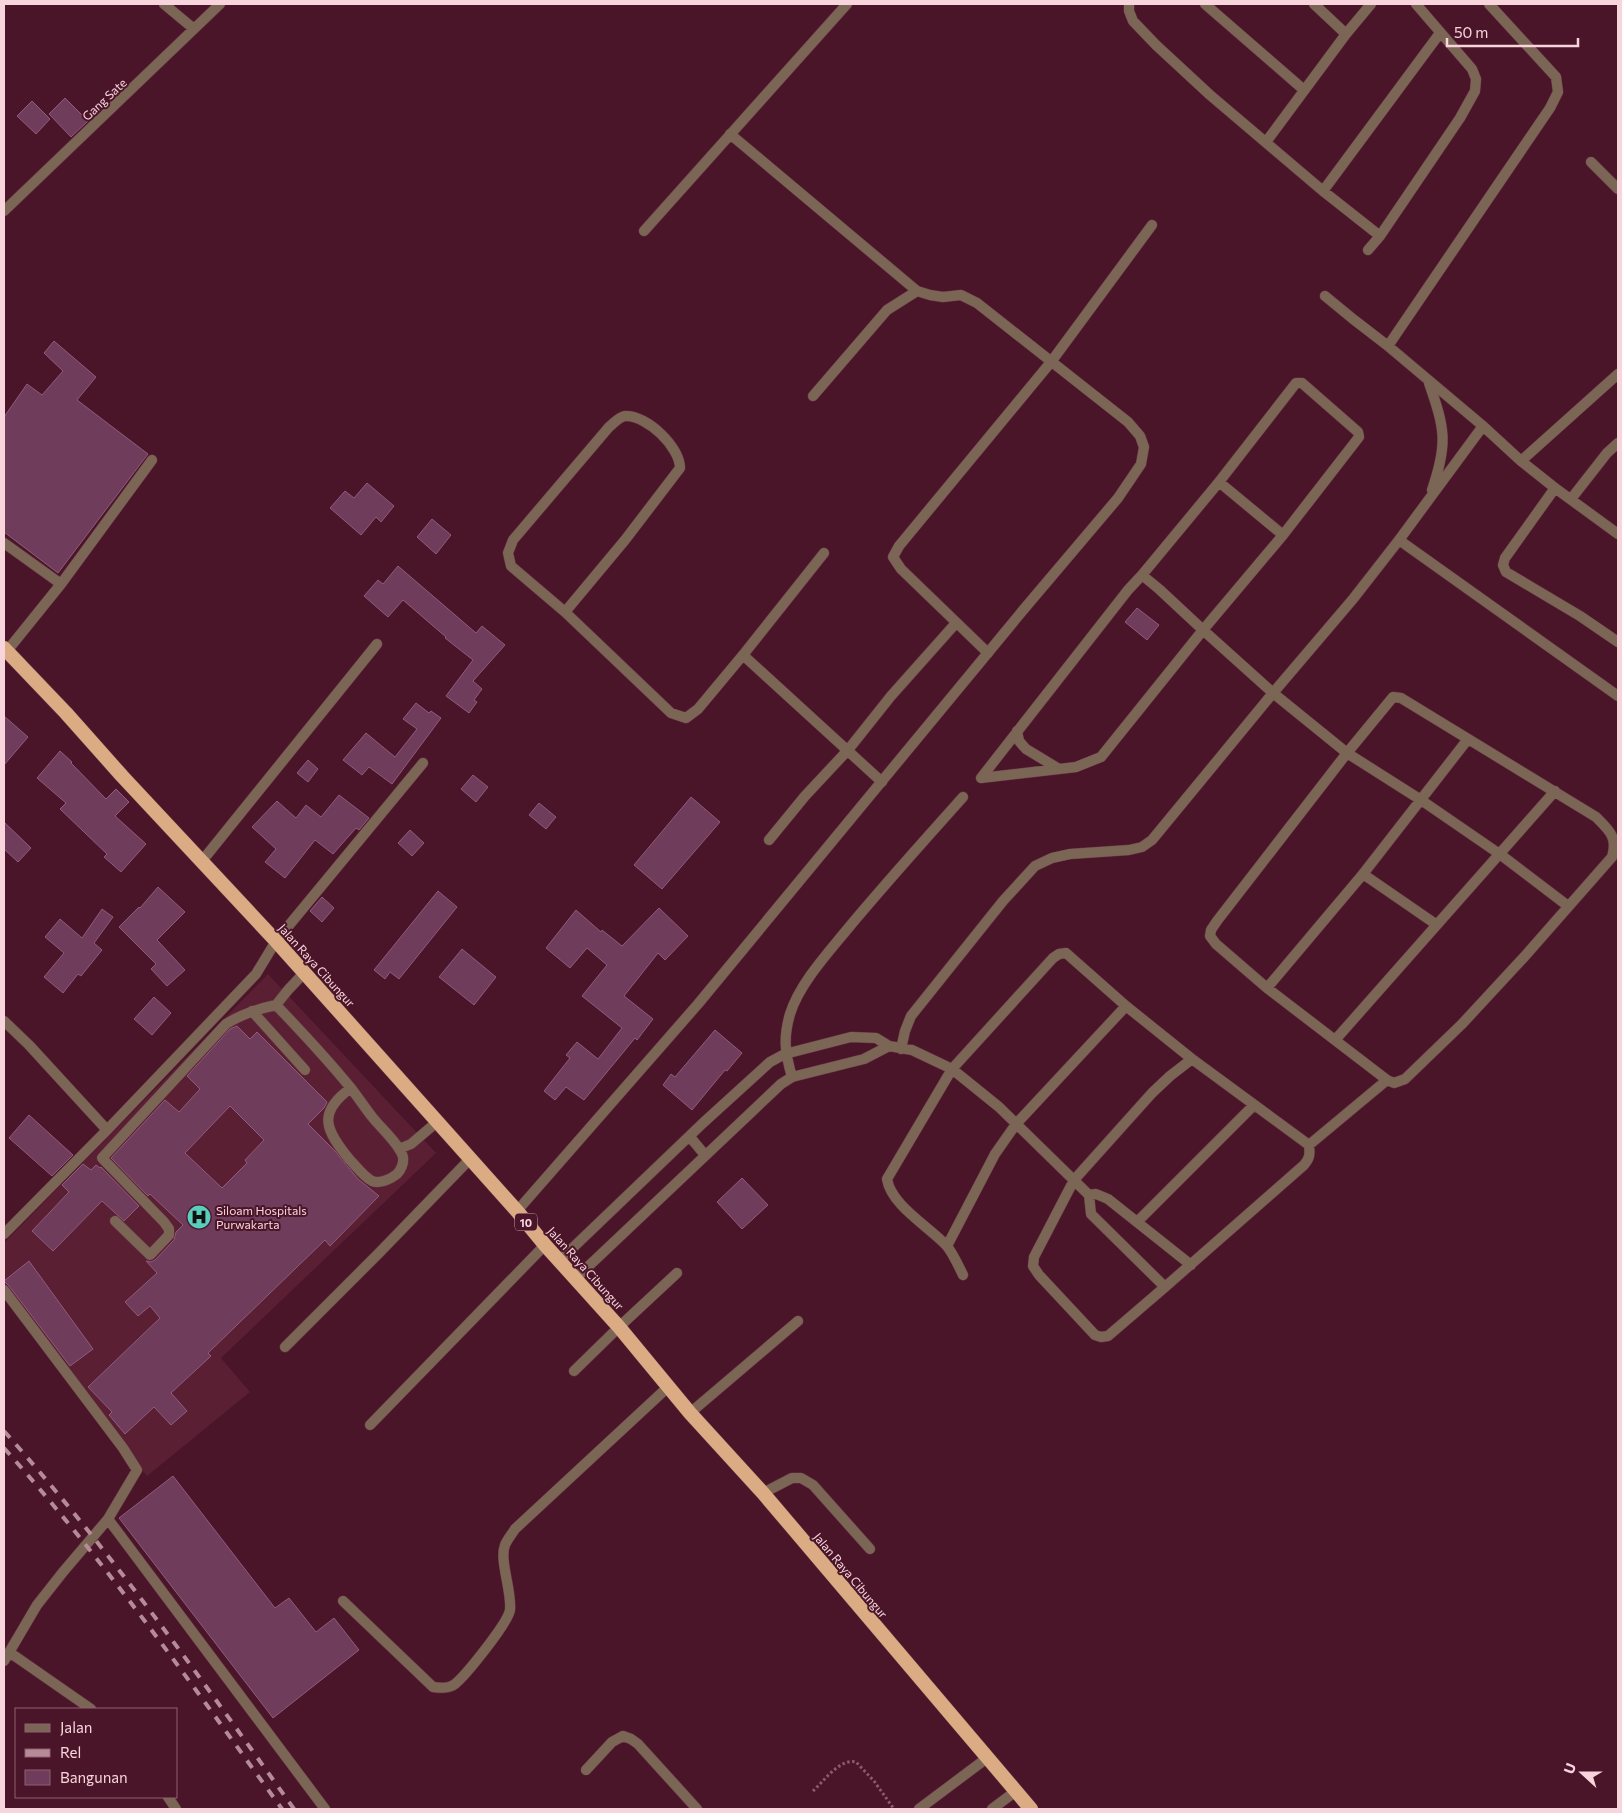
<svg xmlns="http://www.w3.org/2000/svg" width="1622" height="1813" font-family="Commissioner,sans-serif">
	<rect width="100%" height="100%" fill="#4a1528"/>
	<path fill="#5b1f34" d="M268 974 436 1153 221 1358 250 1392 147 1476 4 1286V1243Z"/>
	<path fill="#6f3c5c" stroke="#905b7c" fill-rule="evenodd" d="M65 98 88 121 71 137 49 114Z
		M32 101 50 119 36 134 17 116Z
		M54 341 96 377 77 400 148 454 58 573 4 532V417L27 384 42 395 63 371 44 353Z
		M367 483 394 506 381 522 376 517 361 535 330 508 345 491 354 498Z
		M432 519 451 535 436 554 417 537Z
		M398 566 476 633 482 626 505 645 473 681 482 689 474 700 477 702 469 713 446 696 473 660 445 638 446 637 403 600 388 617 364 596 378 580 383 584Z
		M1137 608 1159 625 1147 640 1125 622Z
		M416 703 429 713 431 711 441 718 392 784 369 767 362 775 343 760 366 733 395 757 417 729 403 719Z
		M4 716 28 737 4 765Z
		M60 751 72 762 71 763 106 799 116 789 129 802 115 816 146 844 121 872 104 857 107 854 60 809 66 803 37 778Z
		M308 760 318 769 308 782 297 773Z
		M473 775 488 787 476 802 461 789Z
		M339 795 369 818 359 830 356 828 333 854 315 840 285 878 265 862 276 849 252 827 277 801 296 818 306 805 321 817Z
		M691 797 720 822 662 889 634 865Z
		M539 803 556 817 546 829 529 815Z
		M4 822 31 848 18 862 4 849Z
		M410 830 424 843 412 856 398 843Z
		M158 887 185 912 157 940 185 970 167 986 151 969 156 964 119 927 139 907 140 908Z
		M438 891 457 907 399 979 390 972 385 979 374 970Z
		M322 897 334 908 322 922 310 911Z
		M659 908 688 936 665 960 658 953 624 996 653 1019 637 1040 635 1038 584 1100 566 1087 555 1100 544 1091 570 1058 566 1055 577 1042 598 1059 622 1028 582 996 607 965 587 948 570 968 546 948 576 910 601 932 602 930 622 946Z
		M102 909 113 917 94 943 102 950 81 976 78 974 63 993 44 977 64 953 45 937 60 919 82 938Z
		M462 949 496 977 474 1005 439 977Z
		M154 997 171 1013 152 1035 134 1019Z
		M237 1026 250 1039 257 1032 327 1102 324 1108 308 1124 335 1151 358 1179 379 1196 330 1246 325 1240 208 1353 211 1356 171 1393 187 1411 171 1425 154 1407 125 1434 109 1415 112 1412 88 1387 160 1318 150 1306 138 1316 125 1302 157 1273 146 1261 151 1262 155 1260 174 1240 176 1232 183 1225 150 1194 148 1196 111 1158 165 1100 179 1112 200 1089 187 1076 230 1029ZM230 1106 264 1140 245 1160 247 1163 222 1188 185 1153Z
		M715 1030 742 1053 727 1071 725 1070 692 1110 663 1085 671 1074 675 1077Z
		M29 1115 73 1155 52 1176 9 1138Z
		M83 1164 91 1170 96 1165 100 1168 101 1167 139 1206 124 1221 102 1201 53 1251 32 1231 69 1192 62 1185Z
		M742 1178 768 1205 742 1229 717 1202Z
		M29 1261 93 1349 70 1366 9 1286 4 1281Z
		M173 1476 275 1608 289 1598 316 1632 334 1618 359 1650 273 1718 119 1518Z"/>
	<g fill="none" stroke-linecap="round" stroke-linejoin="round">
		<defs>
			<path id="service" d="M813 396 887 310 917 291
				M4 543 61 584
				M824 553 743 655 882 782
				M565 612 625 540 680 468C680 447 647 415 625 416 619 417 614 423 609 427L513 540 508 553 511 566 565 612 671 713 686 718 698 709 743 655
				M7 651 61 584 152 460
				M988 653 901 569 893 557 899 546 1051 362 1152 225
				M769 840 805 796 848 750 891 696 956 623
				M304 973 288 990 276 1005C301 1031 327 1059 350 1087 358 1097 365 1108 373 1118 381 1128 400 1145 403 1157 404 1163 401 1170 397 1174 391 1179 380 1184 372 1181 363 1176 357 1167 350 1160 326 1131 316 1113 351 1088
				M252 1011 305 1070
				M399 1149 411 1144 437 1122
				M115 1221 150 1255 169 1235V1229L164 1222 102 1158 226 1024C242 1014 257 1009 276 1005
				M285 1347 379 1253 470 1159
				M574 1371 619 1327
				M690 1413 798 1321
				M370 1425 545 1245
				M763 1493 792 1478H801L813 1485 870 1549
				M343 1601 433 1687C440 1688 449 1689 455 1684 466 1675 508 1623 510 1610 512 1591 499 1560 505 1545 507 1540 512 1534 515 1529L668 1387
				M586 1770 612 1742 623 1736 631 1739 638 1744 697 1809
				M992 1809 1016 1791"/>
			<path id="minor" d="M164 4 194 29
				M1129 4V11L1133 21 1156 45 1210 95 1323 191 1380 236
				M1205 4 1304 90
				M1314 4 1346 34
				M1266 142 1346 34 1371 4
				M1591 162 1618 189
				M1323 191 1440 33
				M4 211 220 4
				M644 231 847 4
				M1368 250 1380 236 1460 118 1475 91 1476 79 1472 69 1416 4
				M1325 296 1353 319 1388 346 1483 426 1521 461 1555 488 1618 534
				M1388 346 1550 108 1558 92 1556 77 1489 4
				M1429 383C1445 429 1448 443 1432 490
				M1521 461 1618 374
				M1219 482 1283 535
				M1555 488 1505 558 1503 565 1506 572 1580 616 1618 642
				M1571 499 1607 453 1618 443
				M1399 540 1618 696
				M1393 697 1401 698 1596 817C1609 830 1618 837 1612 857L1525 956 1462 1024 1405 1079 1394 1083 1387 1080 1267 988 1216 944 1210 936 1211 930 1217 921 1347 753Z
				M1017 731 1019 741 1026 749 1059 769 1076 767 1101 757 1203 630 1283 535 1359 437 1358 432 1302 383H1296L1219 482 1142 575
				M1059 769 981 778 1128 590 1142 575 1159 589 1203 630 1273 693 1347 753 1421 800 1501 855 1568 906
				M202 861 377 644
				M1363 874 1437 925
				M1267 988 1363 874 1468 739
				M4 1021 29 1045 107 1130
				M1336 1039 1555 791
				M901 1049 905 1031 911 1016 1003 901 1035 866 1052 858 1070 854 1129 850 1142 847 1152 840 1273 693 1353 599 1399 540 1483 426
				M792 1077C785 1053 783 1038 790 1014 799 985 826 955 845 932 883 886 923 842 963 797
				M690 1137 705 1155
				M1309 1145 1387 1080
				M1089 1195 1096 1194 1108 1199 1191 1265
				M517 1211 698 1004 1024 609 1118 498 1141 464 1144 447 1140 436 1128 422 977 303 961 295 943 297 930 295 917 291 730 134
				M1137 1222 1254 1105
				M4 1234 107 1130 256 974 276 941 423 763
				M947 1246 995 1154 1016 1124 1126 1006
				M559 1261 703 1123 770 1062 785 1054 851 1037 876 1038 889 1046 912 1050 952 1069 999 1107 1089 1195 1091 1214 1165 1287
				M963 1275C958 1265 953 1253 946 1245 928 1226 891 1205 887 1179L952 1069 1053 958 1059 954 1066 953 1126 1006 1192 1059 1309 1145C1310 1154 1310 1158 1304 1165L1165 1287 1108 1336 1101 1337 1095 1335 1039 1275 1033 1266 1034 1257 1074 1180 1152 1093 1170 1076 1192 1059
				M576 1278 781 1084 792 1077 864 1059 889 1046
				M4 1290 123 1448 137 1470 108 1519 63 1572 37 1605 4 1661
				M619 1327 677 1273
				M108 1519 325 1809
				M9 1652 91 1709
				M168 1797 176 1809
				M919 1809 987 1758"/>
			<path id="trunk" d="M4 648 66 713 122 776 276 941 517 1211 545 1245 619 1327 690 1413 763 1493 1031 1809"/>
		</defs>
		<use href="#service" stroke="#663445" stroke-width="11"/>
		<use href="#minor" stroke="#663445" stroke-width="11"/>
		<use href="#trunk" stroke="#663445" stroke-width="15"/>
		<path stroke="#8a5b6a" stroke-width="3" stroke-dasharray="2.5 2.5" stroke-linecap="butt" d="M813 1791C824 1781 840 1758 856 1762L874 1781 894 1809"/>
		<use href="#service" stroke="#7b6655" stroke-width="10"/>
		<use href="#minor" stroke="#7b6655" stroke-width="10"/>
		<use href="#trunk" stroke="#dbac84" stroke-width="14"/>
		<path stroke="#b68b98" stroke-width="4" stroke-dasharray="9 9" stroke-linecap="butt" d="M4 1431C110 1550 202 1680 294 1809
			M4 1448C105 1561 193 1686 282 1809"/>
	</g>
	<defs>
		<symbol id="hospital-disc" viewBox="-11 -11 22 22"><circle r="9.5" fill="#5acebd" stroke="#4a1528"/><path d="M-5-5h3v3.5h4V-5h3V5h-3V1.5h-4V5h-3Z" fill="#111"/></symbol>
	</defs>
	<g fill-rule="evenodd">
		<use href="#hospital-disc" x="185" y="1203" width="28" height="28"/>
	</g>
	<g text-anchor="middle" dominant-baseline="central" stroke-width="4" stroke-linejoin="round" paint-order="stroke">
		<rect fill="#4a1528" stroke="#c49ba6" stroke-width="1" x="515" y="1213.5" width="22" height="17" rx="4"/>
		<g font-size="11" font-weight="bold" fill="#f8d4dc">
			<text x="526" y="1222">10</text>
		</g>
		<g font-size="12" fill="#f8d4dc" stroke="#4a1528">
			<text transform="translate(104 99) rotate(-43)">Gang Sate</text>
			<text transform="translate(317 965) rotate(48)">Jalan Raya Cibungur</text>
			<text transform="translate(586 1268) rotate(48)">Jalan Raya Cibungur</text>
			<text transform="translate(851 1575) rotate(50)">Jalan Raya Cibungur</text>
		</g>
		<g font-size="12" fill="#f8d4dc" stroke="#4a1528" text-anchor="start">
			<text x="216" y="1210">Siloam Hospitals<tspan x="216" dy="14">Purwakarta</tspan></text>
		</g>
	</g>
	<rect width="1622" height="1813" fill="none" stroke="#f8d4dc" stroke-width="10"/>
	<rect x="15" y="1708" width="162" height="90" fill="#4a1528" stroke="#906170"/>
	<rect x="25" y="1724" width="25" height="8" fill="#7b6655" stroke="#906170"/>
	<text x="60" y="1733" font-size="15" fill="#f8d4dc">Jalan</text>
	<rect x="25" y="1749" width="25" height="8" fill="#b68b98" stroke="#906170"/>
	<text x="60" y="1758" font-size="15" fill="#f8d4dc">Rel</text>
	<rect x="25" y="1770" width="25" height="15" fill="#6f3c5c" stroke="#906170"/>
	<text x="60" y="1783" font-size="15" fill="#f8d4dc">Bangunan</text>
	<g transform="translate(1582 1773) rotate(291)" stroke="#4a1528" stroke-width="4" paint-order="stroke">
	<path d="M0-4L9 19L0 12L-9 19Z" fill="#f8d4dc"/>
	<text y="-8" font-size="14" font-weight="bold" text-anchor="middle" fill="#f8d4dc">U</text>
	</g>
	<path d="M1447 38v8h131v-8" fill="none" stroke="#f8d4dc" stroke-width="2.5"/>
	<text x="1454" y="38" font-size="15" fill="#f8d4dc" stroke="#4a1528" stroke-width="4" paint-order="stroke">50 m</text>
</svg>
